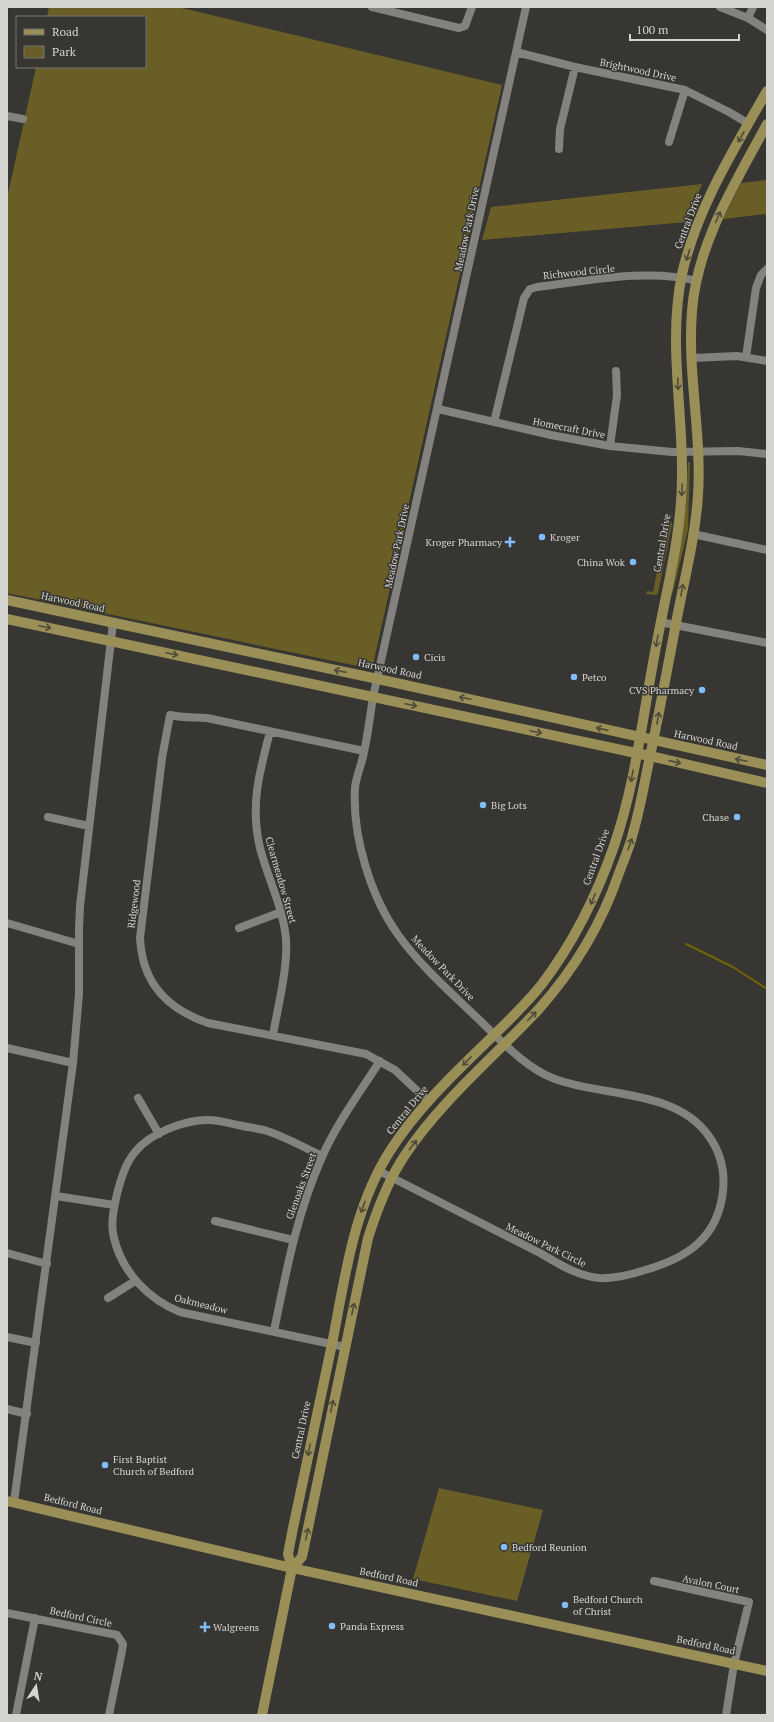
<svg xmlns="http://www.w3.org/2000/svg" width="774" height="1722" font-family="'PT Serif',serif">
	<rect width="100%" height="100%" fill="#373632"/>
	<path fill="#695f26" d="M49 7H178L502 85 372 669 7 593V198L36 67H145V17H47Z
		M767 180V214L723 219 741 183Z
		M702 184 687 222 482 240 491 207Z
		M688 462 690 463 688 529 673 592 671 594 686 505Z
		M663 518 671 522 672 524 658 593 656 595 646 594 647 591 653 592 667 521 662 520Z
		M439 1488 543 1510 517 1601 413 1579Z"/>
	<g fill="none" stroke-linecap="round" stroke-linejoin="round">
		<path stroke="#716303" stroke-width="2" d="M686 944 733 967 767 989"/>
		<path stroke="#83827e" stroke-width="8" d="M372 7 459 28 465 26 472 7
			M720 7 748 18 767 30
			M748 18 753 7
			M516 52 575 67 685 90 729 112 749 124
			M7 116 23 119
			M669 142 685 90
			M559 149 560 129 575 67
			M746 357 756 288 761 275 767 269
			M692 358 737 356 767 361
			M438 409 551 435 610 446 672 452 738 451 767 454
			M494 422 524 298 530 289 537 287C588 281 648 268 697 281
			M610 446 617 395 616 371
			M693 534 767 550
			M660 622 767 643
			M270 732C259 773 250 806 260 848 268 879 283 907 286 939 288 968 278 1006 273 1035
			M364 751 207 718C194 717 182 718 170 715L162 758 140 938C142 983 167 1009 208 1023L366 1054 395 1070 428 1101
			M48 817 89 826
			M7 923 79 944
			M239 928 281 912
			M7 1048 73 1063
			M138 1098 159 1134
			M322 1156C303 1147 284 1136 264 1130 255 1128 246 1127 238 1125 228 1123 218 1120 208 1120 184 1120 150 1133 135 1152 125 1164 121 1179 117 1194 114 1208 110 1224 114 1238 122 1272 148 1299 180 1312L345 1347
			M379 1171 540 1253C559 1264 577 1276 599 1278 615 1279 630 1275 645 1270 687 1258 718 1238 723 1191 725 1171 720 1151 708 1135 675 1089 603 1097 555 1079 524 1068 496 1035 472 1013 447 989 420 965 399 936 371 898 352 836 355 788 356 776 362 764 364 752 368 734 370 716 373 697L526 7
			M56 1196 114 1205
			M215 1221 293 1240
			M7 1253 47 1264
			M108 1298 135 1281
			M274 1331C286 1272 297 1213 322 1157 337 1123 360 1092 380 1061
			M7 1337 36 1343
			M7 1409 27 1414
			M14 1502 73 1063 79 994V929L80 906 113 623
			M654 1581 749 1602 734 1664 726 1715
			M7 1613 117 1635 123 1644 122 1651 109 1715
			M16 1715 35 1618"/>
		<path stroke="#998f57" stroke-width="10" d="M7 600 378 679 767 765
			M7 619 650 756 767 783
			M7 1501 292 1568 767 1671
			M292 1568 302 1557 368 1238C377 1210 388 1180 405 1155 440 1102 495 1056 538 1010 573 971 602 923 619 873 624 860 630 846 633 833 640 809 644 785 649 761 658 719 666 676 674 634 682 588 695 542 698 495 702 434 687 372 692 311 697 243 736 182 767 124
			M262 1715 292 1568 288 1554 293 1528C306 1467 319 1405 332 1344 345 1278 353 1209 390 1151 418 1107 457 1071 494 1035 511 1018 528 1002 542 984 574 942 597 895 614 846 636 782 643 713 656 647 666 591 682 534 682 477 683 410 668 341 682 274 697 208 734 149 767 91"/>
	</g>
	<defs><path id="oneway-shaft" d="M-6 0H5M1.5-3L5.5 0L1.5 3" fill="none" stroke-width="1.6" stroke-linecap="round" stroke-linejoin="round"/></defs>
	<g stroke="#504c3b">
		<use href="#oneway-shaft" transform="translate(741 137) rotate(119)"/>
		<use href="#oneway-shaft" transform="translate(718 217) rotate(-66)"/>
		<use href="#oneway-shaft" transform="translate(688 255) rotate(107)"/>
		<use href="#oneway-shaft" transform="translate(678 384) rotate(88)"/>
		<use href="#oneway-shaft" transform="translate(682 490) rotate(93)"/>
		<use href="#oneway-shaft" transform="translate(682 590) rotate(-79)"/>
		<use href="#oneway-shaft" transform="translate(45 627) rotate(12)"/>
		<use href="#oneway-shaft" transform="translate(657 641) rotate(100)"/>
		<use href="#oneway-shaft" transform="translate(172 654) rotate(12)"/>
		<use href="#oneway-shaft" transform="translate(340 671) rotate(-168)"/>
		<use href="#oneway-shaft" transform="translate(465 698) rotate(-168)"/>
		<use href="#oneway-shaft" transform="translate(411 705) rotate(12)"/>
		<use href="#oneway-shaft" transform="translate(658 718) rotate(-79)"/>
		<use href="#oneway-shaft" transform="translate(602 729) rotate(-167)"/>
		<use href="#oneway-shaft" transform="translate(536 732) rotate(12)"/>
		<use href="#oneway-shaft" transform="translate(741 760) rotate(-168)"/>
		<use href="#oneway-shaft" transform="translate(675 762) rotate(13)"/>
		<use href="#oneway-shaft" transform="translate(632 776) rotate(102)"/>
		<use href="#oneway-shaft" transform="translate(630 844) rotate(-71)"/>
		<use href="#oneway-shaft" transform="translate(593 899) rotate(114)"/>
		<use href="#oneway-shaft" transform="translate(532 1016) rotate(-46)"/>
		<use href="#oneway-shaft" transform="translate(467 1061) rotate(135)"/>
		<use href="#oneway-shaft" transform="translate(413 1145) rotate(-52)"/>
		<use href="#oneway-shaft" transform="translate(363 1207) rotate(111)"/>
		<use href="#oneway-shaft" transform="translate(353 1309) rotate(-78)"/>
		<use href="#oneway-shaft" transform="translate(332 1406) rotate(-78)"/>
		<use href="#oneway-shaft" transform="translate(309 1450) rotate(102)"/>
		<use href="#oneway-shaft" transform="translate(307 1534) rotate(-78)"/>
	</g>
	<g fill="#80bdfa" stroke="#373632" stroke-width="1.5">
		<circle cx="542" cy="537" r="4"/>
		<path d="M508 536h4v4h4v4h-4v4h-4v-4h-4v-4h4z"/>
		<circle cx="633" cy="562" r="4"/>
		<circle cx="416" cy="657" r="4"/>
		<circle cx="574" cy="677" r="4"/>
		<circle cx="702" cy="690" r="4"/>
		<circle cx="483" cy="805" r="4"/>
		<circle cx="737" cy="817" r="4"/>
		<circle cx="105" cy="1465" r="4"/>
		<circle cx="504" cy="1547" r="4"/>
		<circle cx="565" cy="1605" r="4"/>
		<circle cx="332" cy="1626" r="4"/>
		<path d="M203 1621h4v4h4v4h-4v4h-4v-4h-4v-4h4z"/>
	</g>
	<g text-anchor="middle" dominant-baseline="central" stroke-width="3" stroke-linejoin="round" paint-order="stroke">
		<g font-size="10" fill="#d3d3d0" stroke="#373632">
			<text transform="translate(638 70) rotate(12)">Brightwood Drive</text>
			<text transform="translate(688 221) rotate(-69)">Central Drive</text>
			<text transform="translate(467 229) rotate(-78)">Meadow Park Drive</text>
			<text transform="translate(579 272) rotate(-6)">Richwood Circle</text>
			<text transform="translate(569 428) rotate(11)">Homecraft Drive</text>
			<text transform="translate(662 543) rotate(-80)">Central Drive</text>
			<text transform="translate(397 546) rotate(-78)">Meadow Park Drive</text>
			<text transform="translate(73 602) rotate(12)">Harwood Road</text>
			<text transform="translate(390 669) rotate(12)">Harwood Road</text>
			<text transform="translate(706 740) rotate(12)">Harwood Road</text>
			<text transform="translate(596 857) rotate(-70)">Central Drive</text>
			<text transform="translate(281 880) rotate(74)">Clearmeadow Street</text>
			<text transform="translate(134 904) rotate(-83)">Ridgewood</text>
			<text transform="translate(443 968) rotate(46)">Meadow Park Drive</text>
			<text transform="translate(407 1110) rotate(-51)">Central Drive</text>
			<text transform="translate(301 1186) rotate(-70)">Glenoaks Street</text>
			<text transform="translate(546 1245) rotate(26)">Meadow Park Circle</text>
			<text transform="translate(201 1304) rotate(14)">Oakmeadow</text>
			<text transform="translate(301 1430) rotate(-78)">Central Drive</text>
			<text transform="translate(73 1504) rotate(14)">Bedford Road</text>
			<text transform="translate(389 1577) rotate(12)">Bedford Road</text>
			<text transform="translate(711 1584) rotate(12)">Avalon Court</text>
			<text transform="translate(81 1617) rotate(12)">Bedford Circle</text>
			<text transform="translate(706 1645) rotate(12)">Bedford Road</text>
		</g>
		<g font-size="10" fill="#d3d3d0" stroke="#373632" text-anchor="start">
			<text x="550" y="537">Kroger</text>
			<text x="502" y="542" text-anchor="end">Kroger Pharmacy</text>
			<text x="625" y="562" text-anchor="end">China Wok</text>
			<text x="424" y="657">Cicis</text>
			<text x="582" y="677">Petco</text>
			<text x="694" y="690" text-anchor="end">CVS Pharmacy</text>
			<text x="491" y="805">Big Lots</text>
			<text x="729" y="817" text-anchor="end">Chase</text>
			<text x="113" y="1459">First Baptist<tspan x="113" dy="12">Church of Bedford</tspan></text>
			<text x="512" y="1547">Bedford Reunion</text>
			<text x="573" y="1599">Bedford Church<tspan x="573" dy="12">of Christ</tspan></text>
			<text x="340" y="1626">Panda Express</text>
			<text x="213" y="1627">Walgreens</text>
		</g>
	</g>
	<rect width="774" height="1722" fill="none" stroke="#d3d3d0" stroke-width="16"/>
	<rect x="16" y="16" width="130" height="52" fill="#373632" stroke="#757571"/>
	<rect x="24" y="29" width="20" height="6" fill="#998f57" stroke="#757571"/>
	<text x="52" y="36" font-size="12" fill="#d3d3d0">Road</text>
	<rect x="24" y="46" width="20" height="12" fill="#695f26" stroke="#757571"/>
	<text x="52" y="56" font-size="12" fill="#d3d3d0">Park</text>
	<g transform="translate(36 1686) rotate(12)" stroke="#373632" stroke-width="3" paint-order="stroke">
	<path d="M0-3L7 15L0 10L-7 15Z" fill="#d3d3d0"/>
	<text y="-6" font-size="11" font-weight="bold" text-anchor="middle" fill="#d3d3d0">N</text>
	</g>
	<path d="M630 34v6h109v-6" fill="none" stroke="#d3d3d0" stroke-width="2"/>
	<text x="636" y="34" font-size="12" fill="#d3d3d0" stroke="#373632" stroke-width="3" paint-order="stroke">100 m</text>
</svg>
